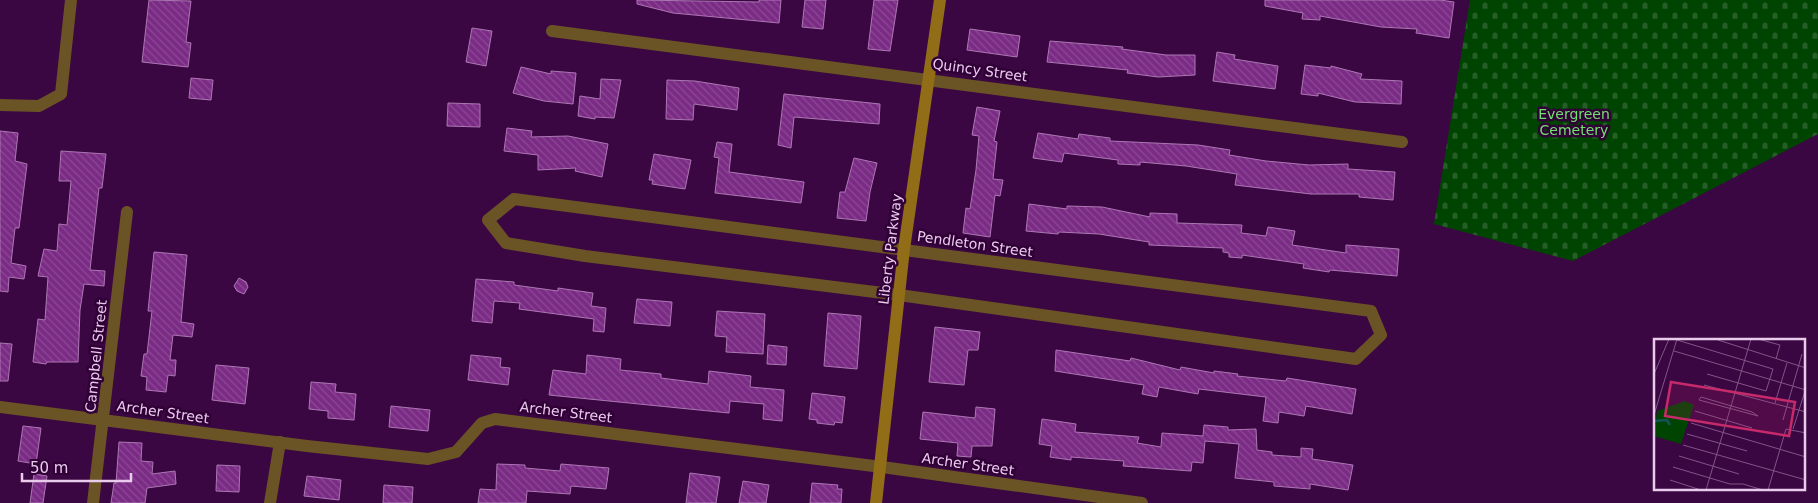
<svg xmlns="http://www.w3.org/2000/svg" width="1818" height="503" font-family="'DejaVu Sans',sans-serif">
	<defs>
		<pattern id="cemetery-stones" width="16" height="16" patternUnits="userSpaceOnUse" patternTransform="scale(1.25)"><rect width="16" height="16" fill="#004401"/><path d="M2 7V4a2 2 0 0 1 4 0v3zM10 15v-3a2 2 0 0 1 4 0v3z" fill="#255e26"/></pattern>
		<pattern id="building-back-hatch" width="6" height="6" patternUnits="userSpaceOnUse" patternTransform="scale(1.25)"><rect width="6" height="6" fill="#7a2b84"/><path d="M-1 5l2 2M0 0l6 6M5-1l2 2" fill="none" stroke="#8d4896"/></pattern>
	</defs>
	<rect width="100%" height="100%" fill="#3b0742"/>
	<path fill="url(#cemetery-stones)" d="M1470 0H1818V134L1573 261 1434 224Z"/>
	<path fill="url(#building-back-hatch)" stroke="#ad76b4" d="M149 0 191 1 186 42 191 43 188 67 142 62Z
		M637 0 759 2V0H781L779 23 673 13 637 4Z
		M805 0H826L823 29 802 27Z
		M874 0H898L890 51 868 49Z
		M1265 0H1440L1454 2 1449 38 1416 33 1417 29 1381 27 1320 16V20L1302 19 1303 13 1265 6Z
		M472 28 492 31 486 66 466 62Z
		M970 29 1020 36 1017 57 967 50Z
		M1050 41 1123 47 1122 49 1166 55H1195V75L1158 77 1127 73 1128 70 1047 62Z
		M1217 52 1235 55 1234 59 1278 66 1275 89 1213 81Z
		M1305 65 1331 68V66L1362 74 1360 79 1402 81 1401 104 1355 102 1318 93V96L1301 94Z
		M521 67 551 74V71L576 73 573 104 544 101 513 93Z
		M191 78 213 80 211 100 189 98Z
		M601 79 621 80 614 118 595 117V119L578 116 580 96 600 99Z
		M667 80 695 81 739 88 737 110 694 104 693 120 666 119Z
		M784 94 880 104 879 124 794 117 791 148 778 145Z
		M448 103 480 104V127L447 126Z
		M977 107 1000 111 994 141 997 142 993 179 1003 180 1000 196 995 195 990 237 963 233 966 208 970 209 976 170 979 136 972 135Z
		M507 128 532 131 531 137 568 136 608 144 602 177 575 171 576 168 538 170V155L504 151Z
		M0 131 18 133 15 161 27 164 19 228H15L11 263 26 266 24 279 9 277 8 292 0 291Z
		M1038 133 1078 139 1079 134 1110 138V141L1198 145 1230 150 1229 155 1266 161 1309 165 1348 164V169L1395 172 1393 200 1359 197V194H1311L1235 185 1237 174 1186 166 1140 162V165L1118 164V160L1064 153 1062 162 1033 158Z
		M717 142 732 144 729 172 804 182 801 203 715 193 719 158 714 157Z
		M61 151 106 154 102 188H99L90 270 105 271 104 286 84 284 80 310 78 362H47L46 364 33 362 38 319 45 320 48 277 38 276 44 249 57 251 59 224 67 225 71 181H59Z
		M654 154 691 160 685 189 652 184 653 180H649Z
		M854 158 877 163 870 192 866 221 837 218 840 192H845Z
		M1029 204 1067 209V206L1102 207 1150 217V213L1177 214V223L1242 225 1241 233 1266 236 1268 227 1295 231 1292 245 1346 253V245L1399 249 1397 276 1330 270 1329 272 1303 268 1304 264 1242 255V258L1229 257V253L1223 252V248L1149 245V242L1099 234 1059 232 1058 234 1026 231Z
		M154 252 187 255 181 322 194 324 192 337 173 335 170 360H176L175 376 168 375 166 392 146 390 147 377 141 376 144 354H147L152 311H148Z
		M239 278 246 282 248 287 244 294 237 291 234 286Z
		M476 279 514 282V285L558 291V288L593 293 591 306 606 308 604 332 593 331 594 319 519 309 520 303 494 301 492 323 472 321Z
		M637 299 672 302 670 326 634 323Z
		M717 311 765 314 763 354 726 352 727 337 715 336Z
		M828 313 861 316 857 369 824 366Z
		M935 327 980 332 978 350H968L964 385 929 382Z
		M0 343 12 344 8 381H0Z
		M768 345 787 347 786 365 767 364Z
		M1056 350 1130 361 1131 358 1180 370 1181 367 1214 373V371L1238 374 1237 376 1286 381 1287 378 1356 389 1352 414 1306 406 1304 416 1279 412 1278 423 1263 421 1266 397 1199 389 1198 394 1159 387 1157 397 1142 394 1144 385 1055 371Z
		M471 355 501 358 500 367 510 368 508 385 468 380Z
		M587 355 621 359 620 370 661 374V378L708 384 709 371 751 376 750 387 784 390 782 421 763 419 764 404 730 401 729 413 549 395 553 370 586 374Z
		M216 365 249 368 245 404 212 400Z
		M311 382 336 384 335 392 356 394 354 420 328 418V411L309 409Z
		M812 393 845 397 842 423 835 422 834 425 817 423V420L809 419Z
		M391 406 430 410 428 431 389 427Z
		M976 407 995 409 992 446H972L971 457 957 456 958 443 920 439 923 412 975 418Z
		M1042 419 1076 424 1075 432 1139 437 1137 443 1161 447 1162 433 1203 436 1204 425 1228 427V430L1256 429 1257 450 1272 452V455L1301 457V448L1313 449 1312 459 1353 465 1348 490 1310 484V489L1274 486V482L1235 478 1239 444 1205 441 1203 463 1192 462 1191 471 1123 466 1124 461 1071 457V460L1050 457 1052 446 1039 444Z
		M23 426 41 428 36 464 18 461Z
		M119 442 142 443 141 461 153 462 152 474 175 471 176 484 147 488 145 503H111L114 483H116Z
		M497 464 525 465V468L560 471 561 464 609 468 606 489 571 486 570 494 527 491 526 503H478L480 489 496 490Z
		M217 465 240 466 239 492 216 491Z
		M690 473 720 477 716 503H686Z
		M34 474 47 476 43 503H30Z
		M307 476 341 480 339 500 304 496Z
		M743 481 769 485 766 503H739Z
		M812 483 838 485 837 489H842L841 503H810Z
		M384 485 413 487 412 503H383Z"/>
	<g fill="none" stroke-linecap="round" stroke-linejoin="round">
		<path stroke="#6a5325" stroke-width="12" d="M552 31 1402 142
			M0 105 39 106 61 94 71 0
			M514 199 1371 311 1381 335 1356 359 899 295 585 256 506 243 488 220Z
			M0 407 307 446 428 459 456 452 482 423 495 419 882 467 1142 503
			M93 503 127 212
			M270 503 280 442"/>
		<path stroke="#916d18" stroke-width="12" d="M876 503 904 249 940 0"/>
	</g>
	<g text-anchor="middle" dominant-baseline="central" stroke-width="5" stroke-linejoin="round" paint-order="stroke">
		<g font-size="14" fill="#e9cbec" stroke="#300037">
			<text transform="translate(980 70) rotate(8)">Quincy Street</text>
			<text transform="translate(975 244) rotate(8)">Pendleton Street</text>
			<text transform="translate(890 249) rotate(-83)">Liberty Parkway</text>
			<text transform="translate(96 356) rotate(-84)">Campbell Street</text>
			<text transform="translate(163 412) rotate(8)">Archer Street</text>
			<text transform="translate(566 412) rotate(7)">Archer Street</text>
			<text transform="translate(968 464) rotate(8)">Archer Street</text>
		</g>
		<g font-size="14" fill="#71e16d" stroke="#300037">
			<text x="1574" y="114">Evergreen<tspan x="1574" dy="16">Cemetery</tspan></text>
		</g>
	</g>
	<g transform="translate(1654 339)">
		<rect width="151" height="151" fill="#3b0742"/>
		<path d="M31 62 40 66 27 105 0 97 3 72Z" fill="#004401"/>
		<path fill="none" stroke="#135459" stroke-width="2.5" d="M0 82 13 81 16 86"/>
		<path fill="none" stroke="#815586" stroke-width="1" d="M104 0 126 6 122 20M23 1 119 30 112 52 53 35M64 1 152 29M20 12 152 51M0 35 15 0M50 46 152 73M47 58 98 73 104 77 45 61ZM121 64 133 24M41 72 98 89M0 76 23 0M129 81 148 15M37 84 152 118M139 90 152 49M33 95 93 112M29 106 152 141M25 117 85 135M19 128 76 145H89L109 151M16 141 47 151M52 151 97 0M114 151 132 90 152 94"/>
		<path fill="#c62a6a" fill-opacity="0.15" stroke="#c62a6a" stroke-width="2.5" d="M17 43 141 63 135 97 11 77Z"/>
		<rect width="151" height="151" fill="none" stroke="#e9cbec" stroke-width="2.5"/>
	</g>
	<path d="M22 473v8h109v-8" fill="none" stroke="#e9cbec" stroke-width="2.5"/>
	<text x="30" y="473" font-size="15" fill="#e9cbec" stroke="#300037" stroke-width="4" paint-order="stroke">50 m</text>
</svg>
